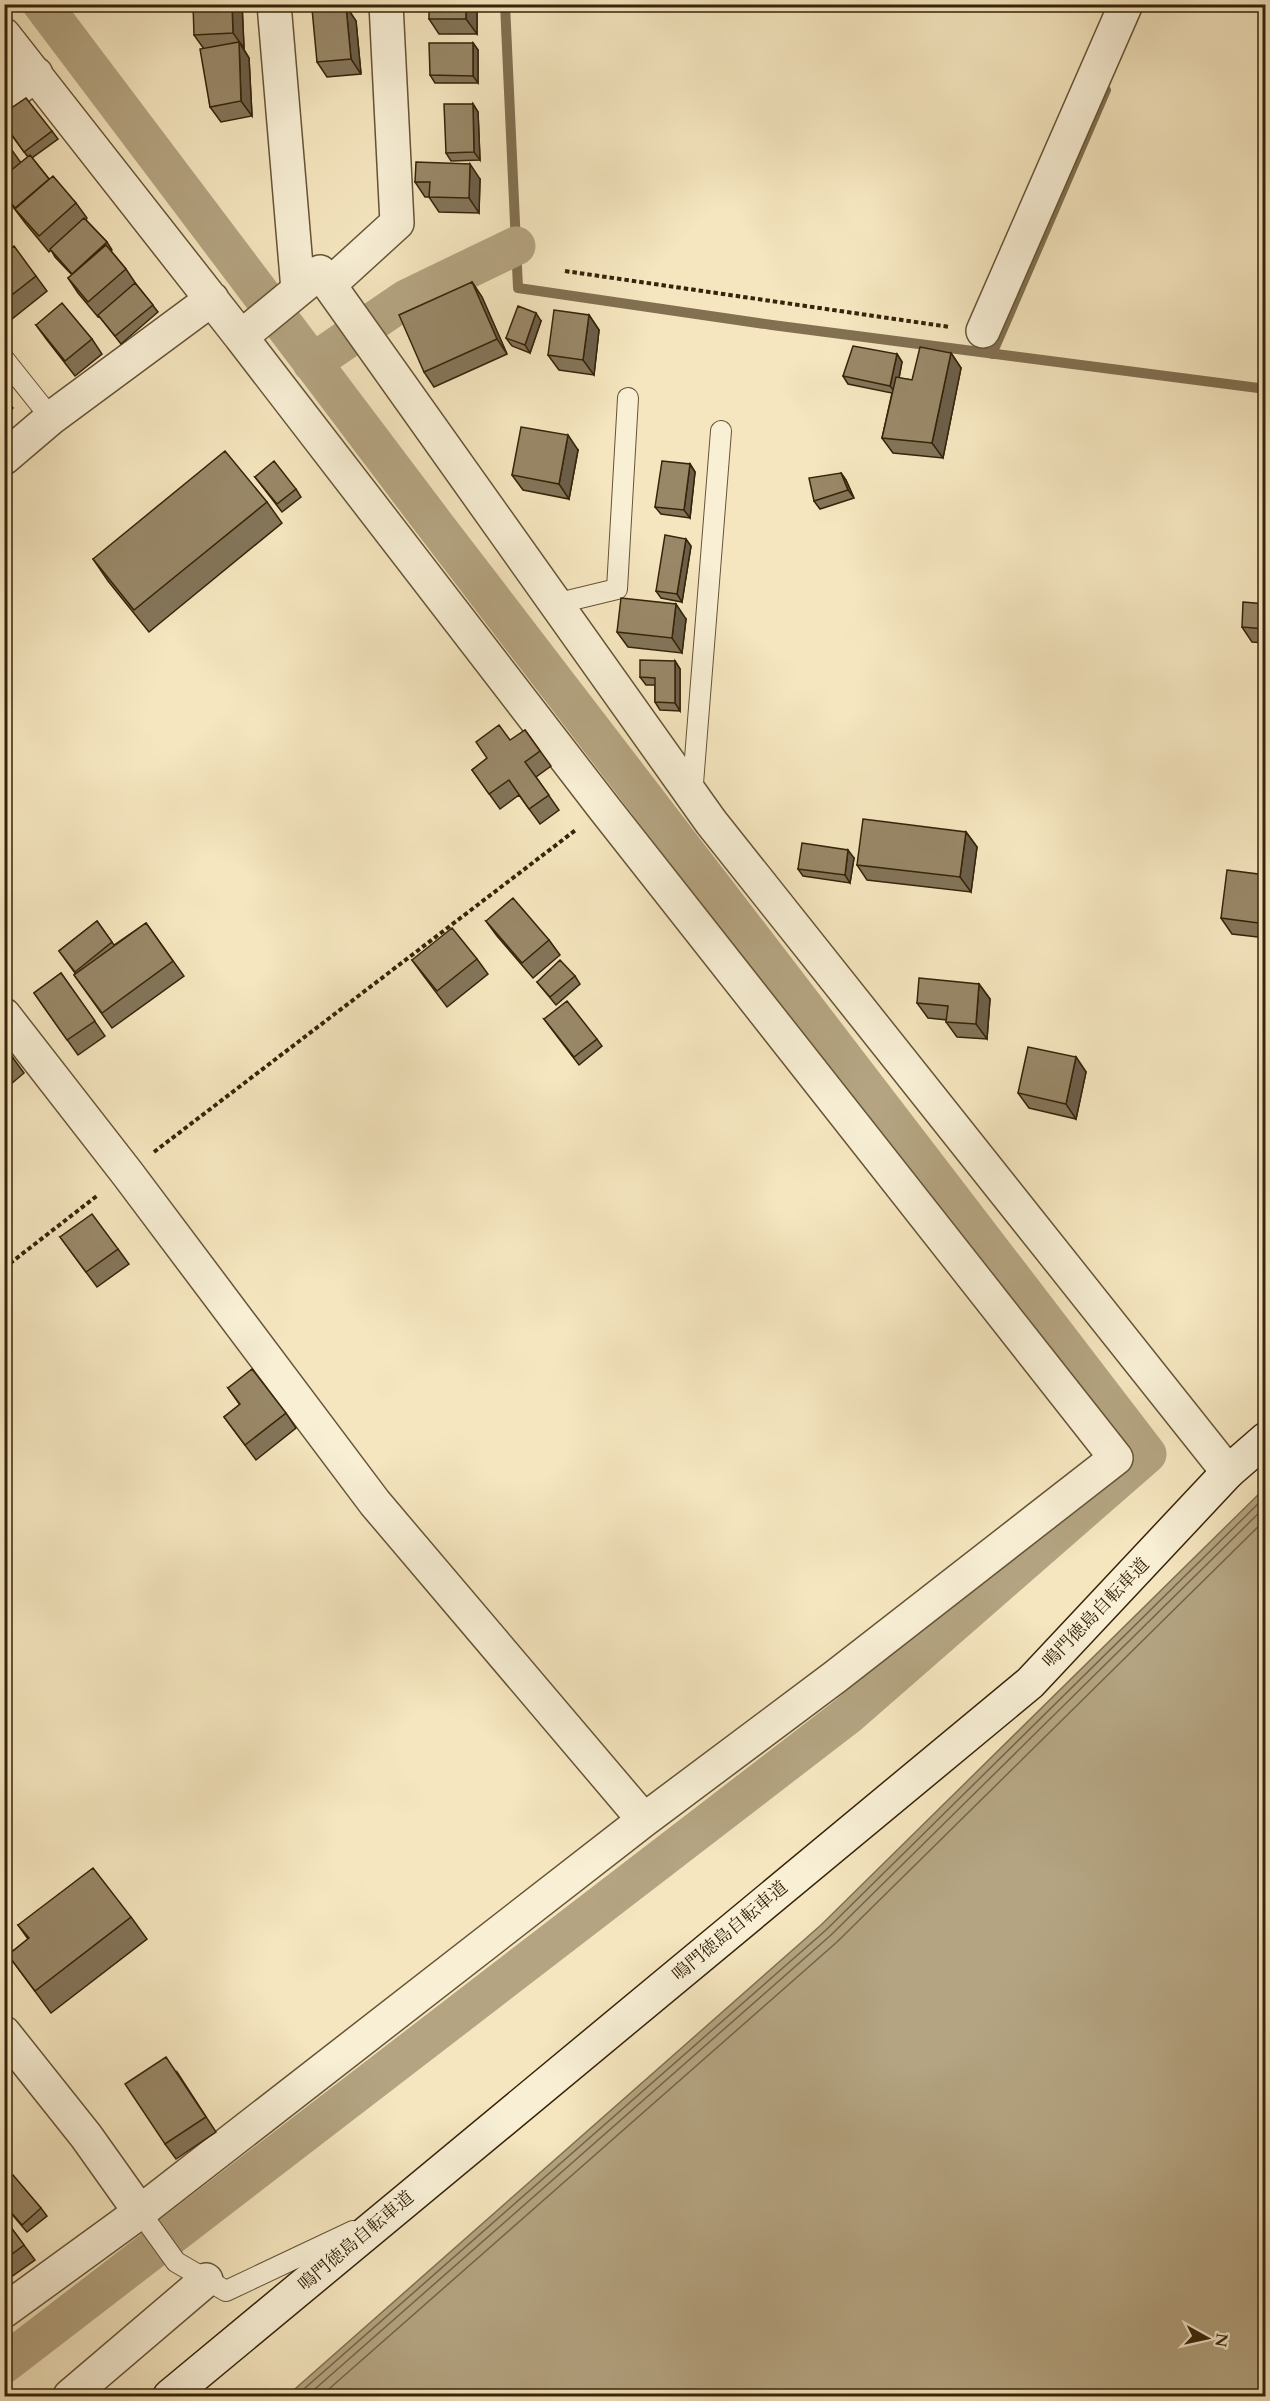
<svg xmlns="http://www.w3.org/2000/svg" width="1270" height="2401" font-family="Cardo,'Noto Serif JP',serif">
	<rect width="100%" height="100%" fill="#f5e6bf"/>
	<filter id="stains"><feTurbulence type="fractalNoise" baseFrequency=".00333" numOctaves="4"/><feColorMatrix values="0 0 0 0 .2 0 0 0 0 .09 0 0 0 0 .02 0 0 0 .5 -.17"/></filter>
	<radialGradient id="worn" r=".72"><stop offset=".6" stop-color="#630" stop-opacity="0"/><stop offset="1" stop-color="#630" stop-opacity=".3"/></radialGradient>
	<path fill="#b4a481" stroke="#827051" stroke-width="1.5" d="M1265 1488V2396H287L821 1925Z"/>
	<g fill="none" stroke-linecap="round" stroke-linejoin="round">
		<path stroke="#756445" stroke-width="1.5" d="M296 2396 826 1930 1266 1496
			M307 2396 831 1935 1266 1506
			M321 2396 837 1942 1266 1519"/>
		<path stroke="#827051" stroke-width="10" d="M505 4 518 288 772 325 1266 389
			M992 354 1106 90"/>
		<path stroke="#b4a481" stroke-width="39" d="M312 363 406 299 516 246
			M4 2364 848 1715 1147 1454 435 525 42 4"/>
		<defs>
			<path id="service" d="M4 359 51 418
				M555 604 617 589 628 398
				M692 796 721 431
				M140 2212 176 2262 226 2291 353 2231"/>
			<path id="minor" d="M274 4 298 290
				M4 35 241 337 320 272 711 822 1228 1472
				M4 99 36 74
				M329 285 397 223 386 4
				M983 331 1126 4
				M4 458 51 418 212 299
				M4 1015 127 1173 375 1503 644 1820
				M4 2033 86 2136 140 2212
				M4 2311 140 2212 644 1820 835 1677 1116 1458 604 808 241 337
				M70 2396 206 2280"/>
			<path id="secondary" d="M170 2396 1030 1683 1228 1472 1266 1439"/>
		</defs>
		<use href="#service" stroke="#665436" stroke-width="22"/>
		<use href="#minor" stroke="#665436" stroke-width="36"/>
		<use href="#secondary" stroke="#362309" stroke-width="36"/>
		<path stroke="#362309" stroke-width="4" stroke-dasharray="4.5 3" stroke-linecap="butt" d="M565 271 950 327
			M154 1152 577 829
			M4 1268 98 1195"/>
		<use href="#service" stroke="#f8efd5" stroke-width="20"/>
		<use href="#minor" stroke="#f8efd5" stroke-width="33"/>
		<use href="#secondary" stroke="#f8efd5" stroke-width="33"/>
	</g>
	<path fill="#847559" stroke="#362309" stroke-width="1.5" d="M242 4 244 48H243L249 58 252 116 221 122 210 107 204 49 194 35Z
		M477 4V34H439L429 19Z
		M346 6 356 21 361 74 327 77 317 62Z
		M473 43 478 50V83H435L430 75Z
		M473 104 478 112 480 160 451 161 446 153Z
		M4 125 52 131 58 139 32 158 49 179 76 203 87 218 86 220 107 242 112 250 111 251 126 269 136 284 158 312 121 344 99 316 98 317 78 293 68 278 72 275 55 257 51 250 49 252 26 224 4 195V139L21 163 28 157Z
		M480 179 479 213 439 212 429 197H425L415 182Z
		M4 238 9 245 4 248Z
		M4 254 36 276 47 291 12 319 4 310Z
		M472 282 482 297 507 354 434 387 424 372Z
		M589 315 599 330 594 375 559 370 548 355Z
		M541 321 530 353 512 346 506 338Z
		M36 325 92 339 102 354 75 376 47 340Z
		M951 353 961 368 943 458 893 453 882 438 892 393 848 384 843 376 897 354 902 362 899 378 912 380Z
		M4 398 13 408 4 417Z
		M578 450 569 499 523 490 512 475Z
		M690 464 695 472 690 518 661 514 655 507Z
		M841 473 846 480 854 498 820 509 814 501Z
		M255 477 296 489 301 497 282 512Z
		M267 502 282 523 149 632 108 581 93 559Z
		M691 546 682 602 661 598 656 591Z
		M1266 604V643L1252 642 1242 627Z
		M686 619 682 653 628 647 617 632Z
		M675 661 680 669V711L660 710 655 702V685H646L640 677Z
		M525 730 551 766 536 777 559 810 540 824 519 795 500 809 472 770Z
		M966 832 977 847 971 892 867 880 857 865Z
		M854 858 850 883 803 876 798 869Z
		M1266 875V938L1232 934 1221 918Z
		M97 921 114 945 146 923 184 976 112 1028 74 975 75 973 59 951Z
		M486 921 549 940 560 955 533 978 497 936Z
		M477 959 488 974 447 1007 423 975 412 960Z
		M61 973 105 1036 78 1055 34 993Z
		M575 976 580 984 556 1005 537 982Z
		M979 984 990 999 987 1039 957 1037 946 1022 947 1020 928 1018 917 1003Z
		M544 1019 597 1039 602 1046 579 1065Z
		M4 1048 13 1058 24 1073 4 1090Z
		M1076 1057 1086 1072 1076 1119 1029 1108 1018 1093Z
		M60 1237 118 1249 129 1264 97 1287Z
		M228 1388 286 1413 296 1428 256 1460 224 1417 240 1405Z
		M131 1917 147 1939 51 2013 8 1955 28 1939 18 1925Z
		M177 2072 216 2132 176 2159 165 2144Z
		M4 2182 41 2208 47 2216 27 2232 4 2205Z
		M4 2218 35 2260 4 2282Z"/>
	<path fill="#6b5f49" stroke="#362309" stroke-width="1.5" d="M232 4H242L244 48 233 33Z
		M466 4H477V34L466 19Z
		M346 6 356 21 361 74 351 59Z
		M239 42 249 58 252 116 241 101Z
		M473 43 478 50V83L473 76Z
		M473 104 478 112 480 160 474 152Z
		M470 164 480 179 479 213 469 198Z
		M472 282 482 297 507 354 497 339Z
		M536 313 541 321 530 353 525 345Z
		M589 315 599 330 594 375 583 360Z
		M951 353 961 368 943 458 932 443Z
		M897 354 902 362 896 393 890 386Z
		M568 435 578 450 569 499 559 484Z
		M690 464 695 472 690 518 684 510Z
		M841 473 846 480 854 498 848 490Z
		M686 539 691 546 682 602 677 594Z
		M676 604 686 619 682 653 672 638Z
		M675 661 680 669V711L675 703Z
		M966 832 977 847 971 892 960 877Z
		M848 850 854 858 850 883 845 875Z
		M979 984 990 999 987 1039 976 1024Z
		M1076 1057 1086 1072 1076 1119 1066 1104Z"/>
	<path fill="#998868" stroke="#362309" stroke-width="1.5" d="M193 4H232L233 33 194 35Z
		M429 4H466V19H429Z
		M346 6 351 59 317 62 312 9Z
		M239 42 241 101 210 107 200 49Z
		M429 43H473V76L430 75Z
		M26 98 52 131 24 152 4 124V113Z
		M444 104H473L474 152 446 153Z
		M4 139 11 149 4 154Z
		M30 155 49 179 15 208 4 194V176Z
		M416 162 470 164 469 198 429 197 430 182H415Z
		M53 176 76 203 39 236 15 209Z
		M84 218 107 242 72 274 50 249Z
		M106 245 126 269 88 302 68 278Z
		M14 246 36 276 4 301V254Z
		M472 282 497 339 424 372 399 315Z
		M135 283 153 305 115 336 98 315Z
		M62 303 92 339 65 361 36 325Z
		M518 306 536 313 525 345 506 338Z
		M554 310 589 315 583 360 548 355Z
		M853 346 897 354 890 386 843 376Z
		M920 347 951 353 932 443 882 438 896 377 912 380Z
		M521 427 568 435 559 484 512 475Z
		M225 451 267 502 134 610 93 559Z
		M274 461 296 489 277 504 255 477Z
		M662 461 690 464 684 510 655 507Z
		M841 473 848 490 814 501 809 478Z
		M665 535 686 539 677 594 656 591Z
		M621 598 676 604 672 638 617 632Z
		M1243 602 1266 604V629L1242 627Z
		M640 660 675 661V703L655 702V678L640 677Z
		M499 725 510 740 525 730 540 751 525 762 549 795 529 809 509 780 489 794 472 770 487 758 476 742Z
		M863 819 966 832 960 877 857 865Z
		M802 843 848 850 845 875 798 869Z
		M1227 870 1266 875V924L1221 918Z
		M513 898 549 940 522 963 486 921Z
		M97 921 112 942 75 972 59 951Z
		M146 923 173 961 102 1013 74 975Z
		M452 928 477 959 437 991 412 960Z
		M560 960 575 976 550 997 537 982Z
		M61 973 95 1021 67 1040 34 993Z
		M919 978 979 984 976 1024 946 1022 948 1006 917 1003Z
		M567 1001 597 1039 574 1057 544 1019Z
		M1028 1047 1076 1057 1066 1104 1018 1093Z
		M4 1048 13 1058 4 1066Z
		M92 1214 118 1249 86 1272 60 1237Z
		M252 1369 286 1413 245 1445 224 1417 240 1404 228 1388Z
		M93 1868 131 1917 35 1991 8 1955 29 1938 18 1925Z
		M166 2057 206 2117 165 2144 125 2084Z
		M13 2175 41 2208 22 2225 4 2204V2182Z
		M4 2218 24 2245 4 2260Z"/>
	<g text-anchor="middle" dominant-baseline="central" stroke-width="6" stroke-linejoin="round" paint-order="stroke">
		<g font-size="18" fill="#362309" stroke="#f8efd5">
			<text transform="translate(1096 1613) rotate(-46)">鳴門徳島自転車道</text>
			<text transform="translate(730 1931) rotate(-40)">鳴門徳島自転車道</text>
			<text transform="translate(356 2241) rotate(-40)">鳴門徳島自転車道</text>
		</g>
	</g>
	<rect width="1270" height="2401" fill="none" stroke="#f5e6bf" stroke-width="24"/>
	<rect x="6" y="6" width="1258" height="2389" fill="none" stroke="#362309" stroke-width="3"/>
	<rect x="12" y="12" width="1246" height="2377" fill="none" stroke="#362309" stroke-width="1.5"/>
	<g transform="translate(1207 2338) rotate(98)" stroke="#f8efd5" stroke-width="4.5" paint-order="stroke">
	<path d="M0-4.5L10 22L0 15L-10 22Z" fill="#362309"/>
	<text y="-9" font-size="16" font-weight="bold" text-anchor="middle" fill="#362309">N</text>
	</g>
	<rect width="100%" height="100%" filter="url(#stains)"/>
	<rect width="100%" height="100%" fill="url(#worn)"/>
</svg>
